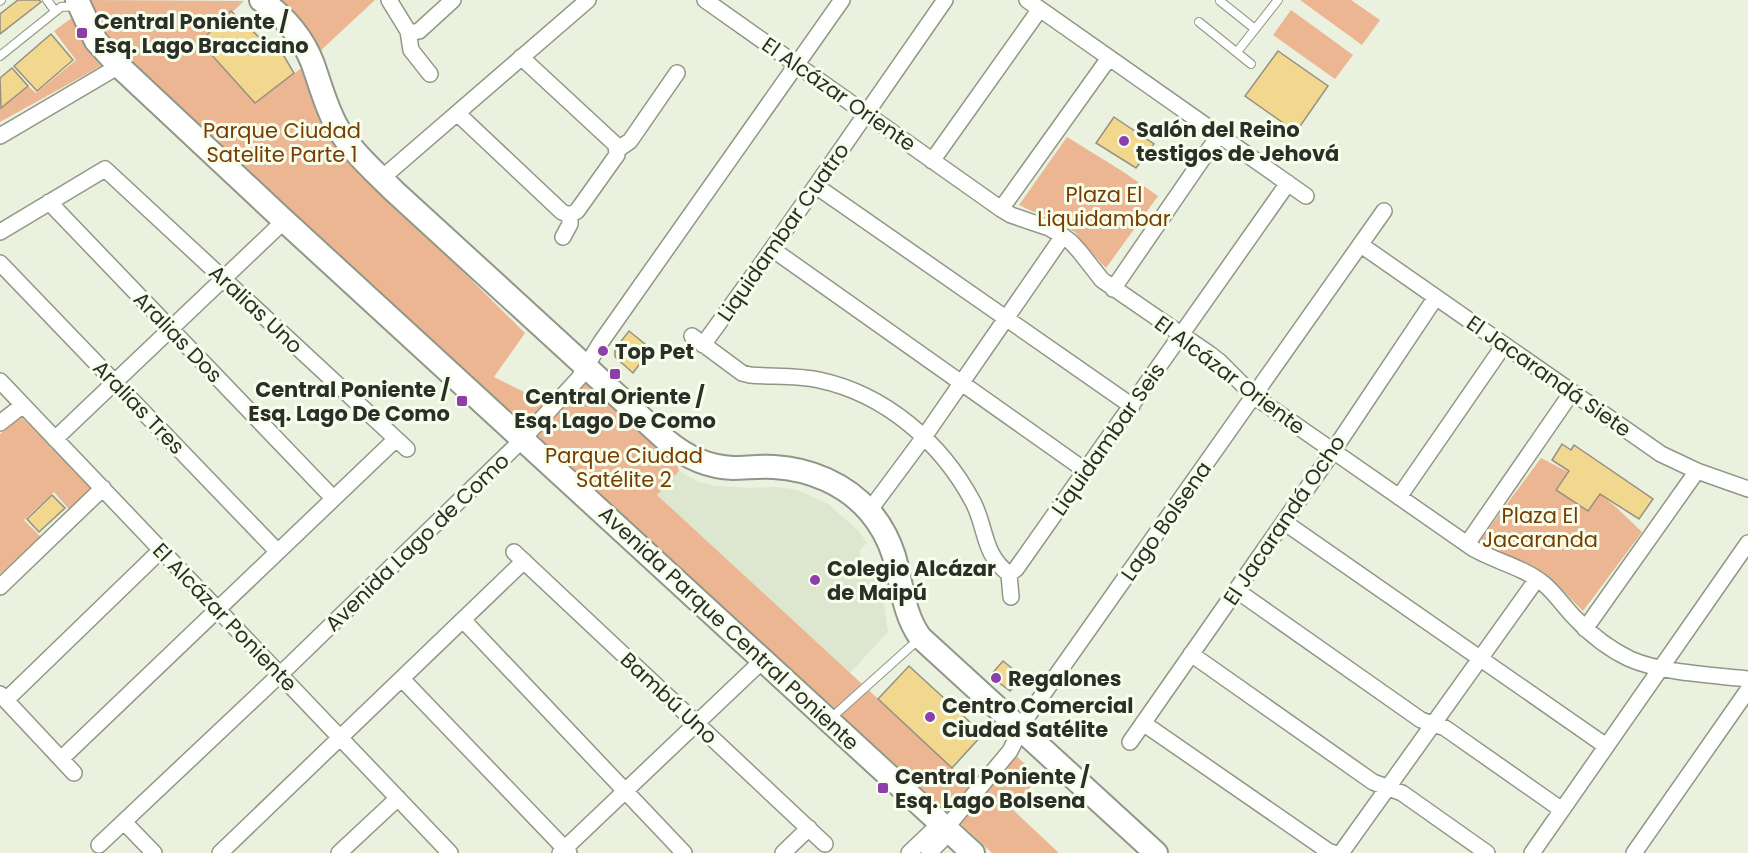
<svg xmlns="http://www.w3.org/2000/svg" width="1748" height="853" font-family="Poppins,sans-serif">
	<rect width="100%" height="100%" fill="#eaf1df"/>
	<path fill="#dde6ce" d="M679 471 699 482 716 486 748 488 777 487 797 490 828 504 858 530 867 543 859 551 869 577 879 574 888 632 849 674 657 495Z"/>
	<path fill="#ebb691" d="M90 0 244 1 200 42 255 103 303 67 344 154 525 333 494 377 544 402H549L523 432 284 210 129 60 103 32 97 15Z
		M276 0H375L319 52Z
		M1300 0H1351L1380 20 1362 45Z
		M1291 10 1353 55 1335 79 1273 35Z
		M73 17 86 46 101 66 0 122V107L1 108 28 86 36 93 76 60 54 31Z
		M1067 137 1122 171 1158 196 1106 268 1082 243 1076 233 1049 215 1034 212 1019 205Z
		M579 378 590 386 678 467 679 471 657 495 953 768 973 788 949 813 535 435Z
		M21 417 95 487 73 514 54 492 24 520 41 537 0 574V434Z
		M1541 458 1568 472 1555 490 1588 511 1600 494 1616 507 1642 532 1583 611 1548 576 1478 543Z
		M1013 753 1040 778 1010 807 1059 853H992L957 820Z"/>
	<path fill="#f2d78e" stroke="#979080" stroke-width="1.5" d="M18 0H39L41 2 0 34V14Z
		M231 11 259 37 264 34 284 56 294 73 255 103 200 42Z
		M51 34 73 60 37 91 14 66Z
		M1278 51 1328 86 1296 132 1245 96Z
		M12 68 28 86 1 108 0 78Z
		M1114 117 1154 144 1136 168 1096 143Z
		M629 331 651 349 633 373 615 357V349Z
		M1562 444 1571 450 1574 445 1653 499 1639 519 1600 494 1588 511 1556 490 1569 471 1552 460Z
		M52 495 65 508 39 532 27 519Z
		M1003 661 1022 676 1010 691 990 676Z
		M909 666 983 734 952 768 878 699Z"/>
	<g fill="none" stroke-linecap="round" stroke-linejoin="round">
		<defs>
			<path id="lane" d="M47 0 55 11
				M0 1 1 0
				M1220 1 1255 29
				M1199 22 1251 64
				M1237 52 1278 0
				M0 56 61 7 77 6
				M830 719 919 639"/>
			<path id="street" d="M389 0 408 31 414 32 419 31 453 0
				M705 0 1001 209 1011 215 1049 228 1063 236 1071 242 1080 252 1102 280 1211 355 1220 362 1254 396 1474 549C1497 562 1523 567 1544 584 1556 594 1564 607 1575 618 1590 634 1611 650 1630 659 1662 673 1713 675 1748 679
				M1027 0 1306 196
				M408 31 411 50 430 74
				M521 57 616 145 617 155 614 159 577 211 570 215
				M457 113 562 212 570 215
				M0 136 119 66
				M617 150 630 141 677 73
				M932 161 1040 9
				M382 178 588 0
				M816 186 1132 406
				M49 202 333 498
				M1001 209 1109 58
				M0 232 105 169 407 449
				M563 237 570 224V215
				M1361 245 1661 454 1697 471 1748 489
				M772 249 1086 471
				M0 263 277 551
				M1113 289 1219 135
				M692 336 742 373 750 375C773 377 796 375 819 380 885 394 941 442 973 502 987 529 982 553 1009 574
				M703 345 772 249 945 0
				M0 381 450 853
				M0 423 23 405
				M55 439 284 221
				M1399 497 1504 345
				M869 511 924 437 1063 236
				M1284 522 1606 746
				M1467 544 1572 392
				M514 552 825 844
				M1009 574 1016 569 1288 183
				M1009 574 1011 597
				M0 587 103 488
				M1236 590 1421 720 1445 728 1562 810
				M463 620 684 853
				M1585 629 1697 471
				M1191 654 1373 782 1402 793 1487 853
				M402 679 569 853
				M0 694 74 773
				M6 700 161 550
				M1143 723 1328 851 1334 853
				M1130 742 1327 460 1436 297
				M61 759 396 439
				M124 822 154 853
				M99 845 291 664 523 439 579 378 601 342 842 0
				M220 853 524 561
				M339 853 398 798
				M560 853 763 660
				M783 853 809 828
				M909 853 931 832 946 828
				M929 853 941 841 946 828 1010 751 1027 717 1384 211
				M1341 853 1537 579
				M1532 853 1748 543
				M1634 853 1748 690"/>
			<path id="secondary" d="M77 0 96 41 119 66 276 213 973 853
				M261 0C287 18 307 43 316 73 322 91 327 108 336 125 350 150 374 171 394 191L667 441C686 457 708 467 733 468 746 468 760 466 774 467 810 469 846 484 870 512 881 525 889 540 894 556 902 584 903 613 920 637L1156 853"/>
		</defs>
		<use href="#lane" stroke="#919787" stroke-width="10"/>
		<use href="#street" stroke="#919787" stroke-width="18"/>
		<use href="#secondary" stroke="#919787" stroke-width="26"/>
		<use href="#lane" stroke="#fff" stroke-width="8"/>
		<use href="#street" stroke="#fff" stroke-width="15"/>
		<use href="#secondary" stroke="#fff" stroke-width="22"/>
	</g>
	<g fill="#8e3dac" stroke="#f7feec" stroke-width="2">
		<rect x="76" y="27" width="12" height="12" rx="3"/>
		<circle cx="1124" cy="141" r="6"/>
		<circle cx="603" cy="351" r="6"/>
		<rect x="609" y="368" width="12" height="12" rx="3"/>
		<rect x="456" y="395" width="12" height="12" rx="3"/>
		<circle cx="815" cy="580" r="6"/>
		<circle cx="996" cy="678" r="6"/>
		<circle cx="930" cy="717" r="6"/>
		<rect x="877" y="782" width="12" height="12" rx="3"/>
	</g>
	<g text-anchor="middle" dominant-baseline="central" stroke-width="6" stroke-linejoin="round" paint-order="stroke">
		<g font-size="21" font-weight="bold" fill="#2c2f28" stroke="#f7feec" text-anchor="start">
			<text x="94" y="21">Central Poniente /<tspan x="94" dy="24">Esq. Lago Bracciano</tspan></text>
			<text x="1136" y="129">Salón del Reino<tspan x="1136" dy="24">testigos de Jehová</tspan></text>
			<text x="615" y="351">Top Pet</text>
			<text x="450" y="389" text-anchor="end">Central Poniente /<tspan x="450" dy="24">Esq. Lago De Como</tspan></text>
			<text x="615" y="396" text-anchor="middle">Central Oriente /<tspan x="615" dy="24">Esq. Lago De Como</tspan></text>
			<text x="827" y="568">Colegio Alcázar<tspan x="827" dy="24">de Maipú</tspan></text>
			<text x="1008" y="678">Regalones</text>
			<text x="942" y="705">Centro Comercial<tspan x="942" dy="24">Ciudad Satélite</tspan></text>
			<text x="895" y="776">Central Poniente /<tspan x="895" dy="24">Esq. Lago Bolsena</tspan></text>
		</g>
		<g font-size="21" fill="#2c2f28" stroke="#f7feec">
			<text transform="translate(839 94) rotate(35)">El Alcázar Oriente</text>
			<text transform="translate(783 232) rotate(-55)">Liquidambar Cuatro</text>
			<text transform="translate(256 309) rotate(43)">Aralias Uno</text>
			<text transform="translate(178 337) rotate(46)">Aralias Dos</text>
			<text transform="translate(1230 375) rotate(37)">El Alcázar Oriente</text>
			<text transform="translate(1549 376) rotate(35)">El Jacarandá Siete</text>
			<text transform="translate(139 407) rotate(46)">Aralias Tres</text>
			<text transform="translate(1108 439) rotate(-55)">Liquidambar Seis</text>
			<text transform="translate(1284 520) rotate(-56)">El Jacarandá Ocho</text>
			<text transform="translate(1166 521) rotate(-55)">Lago Bolsena</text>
			<text transform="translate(417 542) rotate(-44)">Avenida Lago de Como</text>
			<text transform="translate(225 617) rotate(46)">El Alcázar Poniente</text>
			<text transform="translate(729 628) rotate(43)">Avenida Parque Central Poniente</text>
			<text transform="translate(669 698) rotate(43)">Bambú Uno</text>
		</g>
		<g font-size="21" fill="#783d04" stroke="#f7feec">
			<text x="282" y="130">Parque Ciudad<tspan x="282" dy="24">Satelite Parte 1</tspan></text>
			<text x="1104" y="194">Plaza El<tspan x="1104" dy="24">Liquidambar</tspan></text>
			<text x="624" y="455">Parque Ciudad<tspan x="624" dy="24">Satélite 2</tspan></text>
			<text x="1540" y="515">Plaza El<tspan x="1540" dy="24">Jacaranda</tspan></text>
		</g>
	</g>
</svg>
